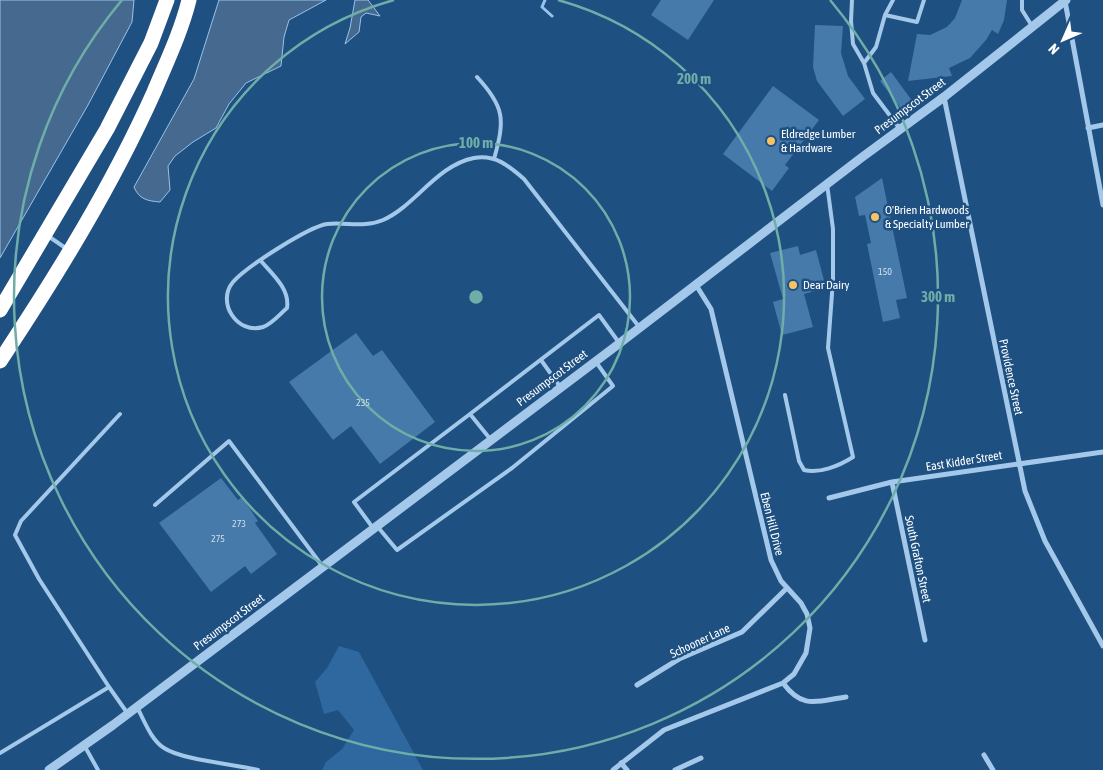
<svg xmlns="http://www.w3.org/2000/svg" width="1103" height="770" font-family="'Asap Condensed',sans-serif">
	<rect width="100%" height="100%" fill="#1e5082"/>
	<path fill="#2e689f" d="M339 646 359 652 423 770H322L326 762 342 749 354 730 338 710 324 714 315 682 327 668Z"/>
	<path fill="#466a8f" stroke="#97c3eb" d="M0 0H134L132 22 88 105 0 258Z
		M219 0H326L289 20 284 37 281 66 246 83 229 104 216 128 193 142 175 156 168 166 170 190 160 202C147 201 139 199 134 187L194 79Z
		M355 0H368L380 16 366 13 361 17 359 32 345 44 350 28Z"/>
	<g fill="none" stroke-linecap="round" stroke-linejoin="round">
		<path stroke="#97c3eb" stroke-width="3" d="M545 0 542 7 552 16"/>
	</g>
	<path fill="#467aab" d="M661 0H714L688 40 651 15Z
		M962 0H1007L1004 20 998 34 992 30 986 40 970 58 949 68 952 76 908 81 917 34 930 35 947 27 955 18Z
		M815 25 843 26 841 53 848 76 865 99 843 116 817 81 813 67Z
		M891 72 913 102 902 110 880 81Z
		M773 86 819 120 785 165 789 168 772 191 723 154Z
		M882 178 907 298 896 300 900 318 883 322 867 244 871 243 865 215 859 216 855 197Z
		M798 246 800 255 816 250 826 288 804 294 813 327 782 335 773 302 783 299 770 253Z
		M356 333 373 356 382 350 435 422 380 464 351 426 333 440 289 382Z
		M221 478 238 500 242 497 258 521 255 523 277 554 251 574 245 566 211 592 159 523Z"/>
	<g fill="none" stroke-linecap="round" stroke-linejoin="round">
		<path stroke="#a4c8e9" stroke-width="4" d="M852 0 851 21 853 44 864 63 873 93 900 129
			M1022 0V10L1032 26
			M885 15 917 22 924 0
			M864 63 876 47 885 15 893 0
			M477 77C505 107 505 120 494 159
			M48 236 67 249
			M261 261C273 275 290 289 287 308 280 314 272 324 263 327 237 335 216 302 233 282 246 267 308 227 327 224 346 222 365 228 383 220 414 207 437 165 474 158 495 154 509 166 524 179L640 328
			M541 360 561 388
			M785 395 799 461 804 470C819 474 839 466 853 457L828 348 833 280V229L827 184
			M491 440 470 414 599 315 620 344
			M155 505 229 441 323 567
			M377 526 397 550 512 468 613 386 596 362
			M373 528 354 502 470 414
			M109 687 39 579 15 535 21 521 120 414
			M137 707C144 720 151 740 164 748 182 760 234 764 258 770
			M84 745 98 770
			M0 753 109 687 128 714"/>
		<path stroke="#a4c8e9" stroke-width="5" d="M1065 1 1103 205
			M944 97 1025 491 1045 541 1103 646
			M1088 128 1103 125
			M892 482 925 640
			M829 498 892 482 1103 452
			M783 683C803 710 817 701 846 697
			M637 685 679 659 742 632 787 588
			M984 755 993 770
			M621 763 627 770
			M613 770 664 730 783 683 794 674 806 653 810 628 807 614 801 603 781 581 771 560 711 309 696 285
			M675 770 701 758"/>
		<path stroke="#a4c8e9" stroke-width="9" d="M49 770 113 725 612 349 861 158 944 97 1066 0"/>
		<path stroke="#fff" stroke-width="15" d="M0 310 107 129 151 43 167 0
			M0 361C57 275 112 186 154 92 167 61 181 32 189 0"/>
	</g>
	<g fill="none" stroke="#6fada8" stroke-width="2.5">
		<circle cx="476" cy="297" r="154"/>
		<path d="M558 0A308 308 0 1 1 394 0"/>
		<path d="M830 0A462 462 0 1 1 122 0"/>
	</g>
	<g fill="#f8c463" stroke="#1e5082" stroke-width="2">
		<circle cx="771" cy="141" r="5"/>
		<circle cx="875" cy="217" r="5"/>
		<circle cx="793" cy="285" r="5"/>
	</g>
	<g text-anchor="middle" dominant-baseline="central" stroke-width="5" stroke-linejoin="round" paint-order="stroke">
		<g font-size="10" fill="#d1deea">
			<text x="885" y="271">150</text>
			<text x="363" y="402">235</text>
			<text x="239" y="523">273</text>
			<text x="218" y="538">275</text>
		</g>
		<g font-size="12" fill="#fff" stroke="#1e5082">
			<text transform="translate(910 106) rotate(-37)">Presumpscot Street</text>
			<text transform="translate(1011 377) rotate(78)">Providence Street</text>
			<text transform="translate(552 378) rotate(-37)">Presumpscot Street</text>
			<text transform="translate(964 461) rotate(-9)">East Kidder Street</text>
			<text transform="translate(772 524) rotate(76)">Eben Hill Drive</text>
			<text transform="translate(918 559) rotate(78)">South Grafton Street</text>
			<text transform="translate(229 622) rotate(-37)">Presumpscot Street</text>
			<text transform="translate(700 641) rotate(-25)">Schooner Lane</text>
		</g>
		<g font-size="12" fill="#fff" stroke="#1e5082" text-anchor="start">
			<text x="781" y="134">Eldredge Lumber<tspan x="781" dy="14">&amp; Hardware</tspan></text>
			<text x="885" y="210">O'Brien Hardwoods<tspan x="885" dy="14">&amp; Specialty Lumber</tspan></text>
			<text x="803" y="285">Dear Dairy</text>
		</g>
	</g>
	<circle cx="476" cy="297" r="8" fill="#6fada8" stroke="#1e5082" stroke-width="2.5"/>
	<g font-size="15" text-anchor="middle" font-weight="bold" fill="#6fada8" stroke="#1e5082" stroke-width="5" stroke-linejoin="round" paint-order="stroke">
		<text x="694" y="84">200 m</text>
		<text x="476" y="148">100 m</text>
		<text x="938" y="302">300 m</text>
	</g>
	<g transform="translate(1063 40) rotate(225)" stroke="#1e5082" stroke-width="4" paint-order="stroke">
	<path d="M0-4L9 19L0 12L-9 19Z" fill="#ffffff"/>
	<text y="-8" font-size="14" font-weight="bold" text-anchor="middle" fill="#ffffff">N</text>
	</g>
</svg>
